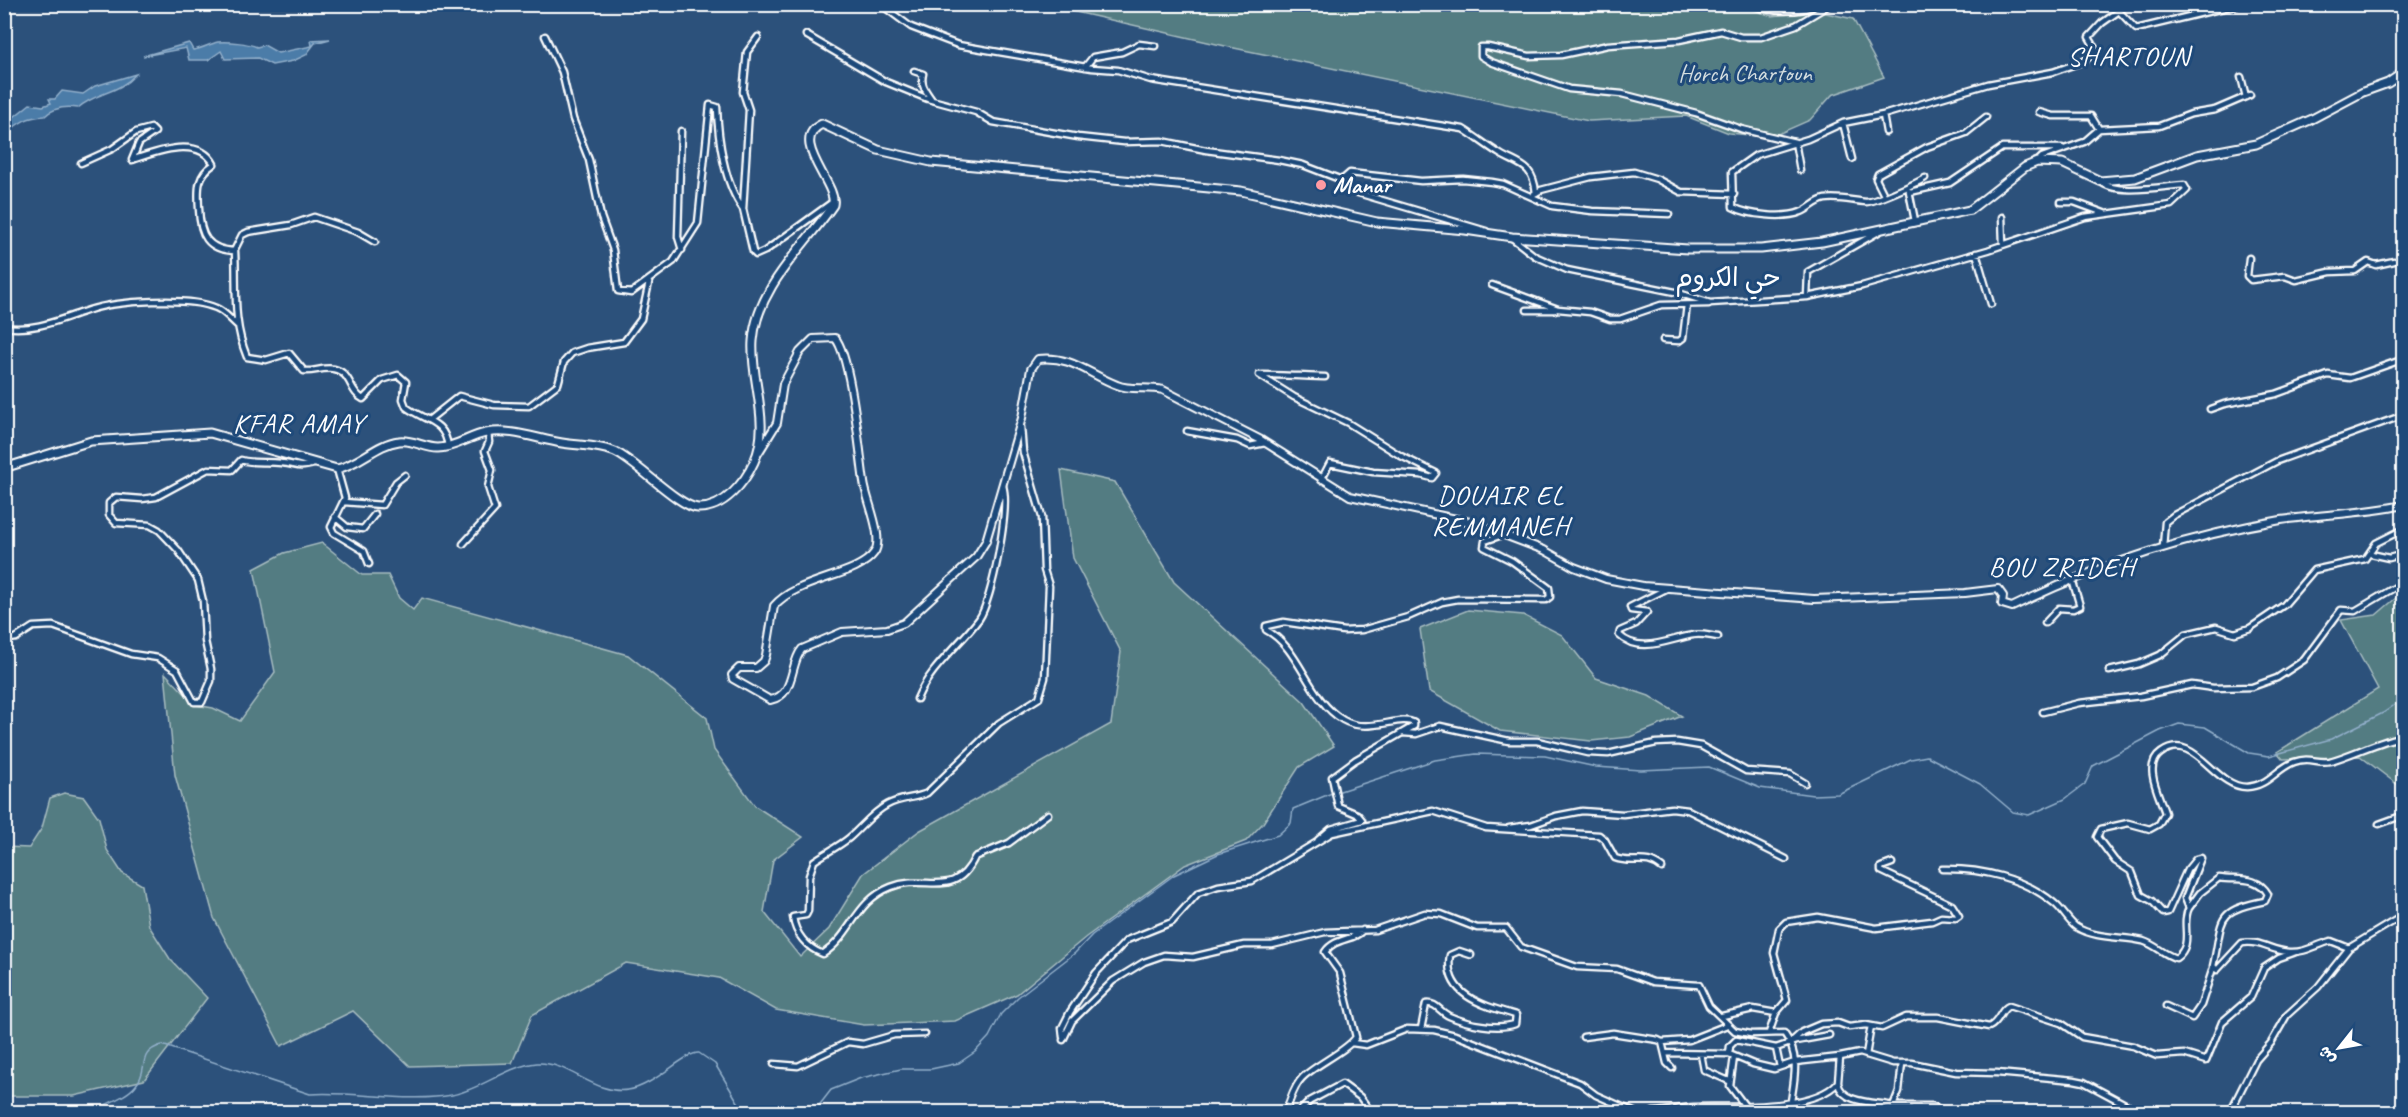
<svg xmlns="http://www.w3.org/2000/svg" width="2408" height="1117" font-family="Caveat,'Playpen Sans Arabic',sans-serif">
	<rect width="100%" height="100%" fill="#2c517b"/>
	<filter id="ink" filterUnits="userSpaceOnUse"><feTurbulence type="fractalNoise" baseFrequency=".0167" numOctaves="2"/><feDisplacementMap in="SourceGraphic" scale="12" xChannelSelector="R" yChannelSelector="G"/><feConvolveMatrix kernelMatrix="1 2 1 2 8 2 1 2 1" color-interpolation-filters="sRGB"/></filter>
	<g filter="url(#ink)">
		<path fill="#527b82" stroke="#a8bdc0" stroke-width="1.5" d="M1736 4 1772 16 1817 11 1853 19 1884 77 1832 95 1810 120 1771 137 1729 133 1686 116 1589 121 1234 48 1045 5Z
			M1061 470 1115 482 1174 582 1304 702 1334 746 1299 767 1263 823 1246 841 1185 865 1086 937 1017 994 955 1021 864 1025 776 1010 719 978 626 963 532 1015 512 1063 410 1066 353 1011 281 1046 214 918 175 775 165 673 196 705 213 708 240 721 275 672 254 569 284 553 322 543 362 575H388L399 598 413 610 422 598 628 655 707 718 714 750 755 806 803 837 773 860 764 912 800 957 829 929 863 874 919 831 1111 724 1121 652 1073 558Z
			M2403 592V779L2398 785 2360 756 2283 759 2277 752 2378 689 2341 620 2376 615Z
			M1468 610 1523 615 1562 635 1596 678 1649 696 1682 716 1630 737 1591 741 1500 731 1429 691 1420 629Z
			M64 793 84 797 99 818 107 850 122 873 142 885 149 926 170 959 207 998 144 1080 74 1096H5V847L29 848 42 828 50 798Z"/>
		<path fill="#4b7ba8" stroke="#93b0cb" stroke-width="1.5" d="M330 39 315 43 306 55 293 61 272 65 258 58 225 59 221 51 208 60H189L186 48 143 56 189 43 193 50C202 49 209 44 218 42 227 41 248 43 257 47L264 45 278 53 312 46 311 40Z
			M136 74C117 95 97 91 78 108 65 106 54 107 45 116 25 117 19 123 5 134V121L10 120 30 104 43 106 51 103 49 99H55L62 91 83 94 95 86Z"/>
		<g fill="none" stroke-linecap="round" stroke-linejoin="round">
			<path stroke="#93b0cb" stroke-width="1.5" d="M1337 792 1435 760 1476 754 1545 756 1596 767 1641 770 1709 767 1760 788 1813 795 1838 794 1911 759 1927 756 1980 784 2013 812 2029 815 2065 799 2085 784 2093 766 2160 731 2179 724 2205 727 2249 753 2269 756 2331 739 2383 713 2396 704 2404 690
				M92 1112C105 1104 127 1097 136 1085 150 1069 135 1053 162 1045L310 1094C356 1091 407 1103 452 1095 482 1089 507 1066 537 1063 568 1061 594 1095 628 1090 653 1087 685 1052 699 1053L715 1064 744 1112
				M814 1112 831 1090 861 1078 901 1069H931L959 1063 975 1052 989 1037 1001 1014 1018 997 1075 953 1092 935 1174 875 1218 854 1278 835 1291 823 1293 809 1332 793"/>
			<defs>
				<path id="minor" d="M880 4 911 27 958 45 1092 68 1118 70 1151 80 1463 129C1476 137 1487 146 1500 154 1520 166 1533 164 1536 193
					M1750 4C1771 13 1800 13 1821 4
					M806 35 886 82 928 99 976 112 993 122 1078 137 1124 142 1162 141 1206 150 1279 160 1303 165 1342 180 1350 173 1421 181 1463 179 1492 182 1503 184 1552 206 1592 211 1669 214
					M545 36 562 72 573 119 589 160 601 217 613 250 618 291 631 293 673 262 698 223 710 105 717 107C718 139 724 183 743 209
					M758 37 747 52 743 92 749 110 743 209 753 252 756 255 765 251 834 201
					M1085 67 1093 57 1122 52 1139 44 1155 46
					M914 71 923 74C920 85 926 91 932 100
					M2241 77 2246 97
					M2039 112 2053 116H2091L2099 129
					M1883 115 1886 132
					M1843 123 1852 159
					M681 131 678 237 682 250
					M1795 142 1741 129 1696 113 1622 94 1569 89 1491 62 1481 56V47H1488L1529 56 1561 55 1608 45 1679 40 1721 31 1741 37H1761L1796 25 1831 4
					M1795 142 1800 170
					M2037 162 2042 157 2084 142 2099 129 2159 126 2191 114 2215 110 2250 95
					M81 163 112 149 136 132 151 128 155 132 139 143 132 160C155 152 199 135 214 164 196 176 198 190 199 209 200 235 207 250 235 251 237 289 232 321 247 357L266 360 289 353 304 371C314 372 323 367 334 369 352 373 349 392 363 399L382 380 398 375 406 382 403 399 406 407C424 421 445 420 448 447
					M1925 178C1917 183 1875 202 1866 202 1852 201 1840 197 1825 199 1815 201 1810 209 1801 212 1784 219 1748 215 1733 207L1732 172 1756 155 1808 139 1843 123 1883 115 1988 84 2053 72 2084 61 2097 51 2089 37 2102 23 2119 11 2136 29 2240 4
					M1342 180 1348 190 1486 231
					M1909 191 1915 221
					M1910 192 1950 183 2002 148H2062
					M1534 194 1541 190 1591 177 1634 172 1657 179 1681 192 1734 194
					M1884 195 1876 179 1878 174 1927 147 1966 133 1986 117
					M2061 202H2074L2104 213
					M2002 217 2003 244
					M1512 238 1535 256 1567 270 1675 292 1710 303 1807 297 1862 286 1988 250 2085 217 2171 205 2187 190 2184 185C2164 186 2115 196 2100 181
					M234 251 242 235 248 232 291 225 314 217 358 232 375 242
					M1976 253 1991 304
					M2249 258 2247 276 2251 280 2285 276 2296 280 2330 272 2355 271 2368 262 2376 265 2394 261
					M1492 285 1558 309 1590 312 1610 319H1620L1661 305 1709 304
					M1807 297 1808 272 1880 231
					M1527 310H1555
					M4 327C34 332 61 319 89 310 116 301 190 296 216 308 224 311 230 319 237 325
					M1663 340 1679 341 1683 338 1687 305
					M2210 409 2224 404 2276 394 2328 375 2350 378 2404 359
					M430 419 459 396 494 405 529 406 558 384 564 362 572 353 587 348 624 342 641 319 649 283
					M1021 427 1023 452 1042 517 1044 570 1049 586 1045 678 1039 698 999 723 927 793C915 799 901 797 887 805 872 813 862 827 849 838 838 847 825 853 814 861L809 876 808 911 806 915 793 917C795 934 807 948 823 954 852 935 855 901 891 887 926 873 954 901 975 857L1009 843 1048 814
					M1187 431 1237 440 1250 446 1265 443
					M337 469 345 498 331 527 334 533 364 551 369 564
					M1321 480 1330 463 1373 472 1421 475 1432 478 1436 473 1401 456 1348 423 1294 397 1259 375C1262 374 1315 377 1325 377
					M344 502 382 505 396 482 405 475
					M335 517 347 527 363 529 375 514
					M463 544 495 509 488 487 492 470 485 451 489 442 488 432
					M2163 547 2165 522 2174 515 2277 461 2404 415
					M2371 554 2389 558 2404 554
					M1668 588 1630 607 1631 610 1647 612 1636 624 1620 631 1619 635C1640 655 1669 639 1693 635 1701 633 1710 636 1718 637
					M2045 623 2059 608 2073 609 2080 606 2072 579
					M4 640 16 638 33 627 53 626 131 654 158 658 177 670 194 702H202L211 681V669L205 641 203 601 198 580 178 550 159 530 150 525 116 523 109 515V503L116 497 142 499 156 497 208 469 232 470 241 460C255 464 266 461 281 463 298 464 295 469 314 464
					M2109 671 2139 664 2160 655 2186 634 2216 627 2235 633 2250 628 2284 605 2314 570 2365 559 2376 543 2404 529
					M917 699C930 667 959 646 979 619 992 601 1010 508 1003 486
					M2043 712 2079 703 2141 696 2192 685 2213 688 2252 687 2277 678 2304 660 2341 610 2355 611 2404 582
					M1403 733 1416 734 1440 726 1509 741H1537L1588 753 1608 754 1656 743 1677 742 1701 746 1746 771 1790 774 1805 783
					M2379 824 2404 815
					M1509 828 1531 825 1556 816 1582 811 1623 814 1672 808 1688 810 1786 859
					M1318 840 1331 829 1362 820 1357 814 1338 806 1332 777 1355 760 1414 726V723C1401 714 1368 735 1343 720 1308 700 1300 647 1266 630V626L1284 622 1344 631 1362 630 1408 617 1442 602 1458 599 1546 600 1550 597 1549 588 1512 561 1484 547 1485 541 1502 535
					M1942 869C1980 868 2024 878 2054 903 2062 909 2068 921 2076 927 2096 939 2122 936 2143 941 2156 945 2164 955 2176 958 2195 944 2180 925 2189 908L2185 898 2201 858 2196 859 2187 870 2168 912 2163 913 2152 901 2141 895 2132 872 2115 861 2097 837 2101 829 2128 823 2150 829 2159 824 2165 813C2160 796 2142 766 2161 753 2194 729 2214 788 2247 787 2268 786 2276 769 2294 762 2310 756 2318 764 2330 761 2355 754 2378 741 2404 736
					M2189 908 2200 893 2219 878C2238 881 2257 875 2268 894L2265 901C2213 911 2224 919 2213 966L2217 970 2242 943C2260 940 2271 951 2289 952 2305 953 2316 945 2331 941L2349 948
					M2166 1006 2192 1018 2201 1005 2213 968
					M1722 1016 1753 1009 1776 1013
					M1421 1029 1426 1004C1436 1002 1440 1012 1449 1016 1467 1024 1497 1030 1515 1024L1516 1015C1485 1006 1443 996 1450 955L1459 951 1471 955
					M1769 1033 1776 1013 1787 1000 1774 953 1779 929 1786 922 1818 917 1876 928 1932 921 1941 917 1956 918 1959 916 1952 905 1881 871V867L1892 863
					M1063 1037 1062 1028 1070 1012 1096 973 1127 940 1172 922 1198 893 1218 886 1252 881 1332 833 1433 811 1486 828 1599 835 1605 840 1615 858C1634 865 1645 854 1662 868
					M1583 1037 1613 1033 1658 1040 1662 1042 1667 1063 1672 1068
					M1063 1040 1072 1021 1113 981 1144 962 1164 955 1193 957 1244 945H1272L1325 932 1375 930 1425 913 1441 914 1477 928H1506L1521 947 1577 967 1617 969 1653 982 1699 985 1709 1006 1735 1031 1751 1034 1784 1033C1800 1055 1795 1076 1791 1101
					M1662 1042 1689 1040 1727 1025
					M1352 1043 1366 1045 1407 1029 1434 1030 1455 1035 1580 1083 1596 1095 1634 1112
					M1790 1043 1802 1032 1821 1024 1838 1023 1849 1027 1866 1025 1882 1028 1906 1017H1938L1989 1027C2000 1022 2000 1009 2009 1006L2061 1023 2082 1037 2133 1046 2157 1056 2184 1054 2206 1061 2222 1022 2251 997 2264 968 2279 958 2296 952
					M1776 1048 1780 1067
					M1665 1053 1729 1054 1753 1064 1774 1069 1795 1062 1840 1057
					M1701 1054 1704 1070 1729 1081
					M1729 1054 1730 1046 1736 1040 1776 1048 1796 1041 1829 1035
					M1866 1055 1871 1026
					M1734 1057 1730 1086 1745 1106
					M774 1064 798 1066 848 1042 863 1044 894 1035 925 1034
					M1838 1083C1842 1104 1876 1102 1893 1106L1899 1091 1902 1063
					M1893 1106H1933L1946 1112
					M1285 1112C1291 1101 1292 1088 1302 1078 1315 1065 1348 1050 1356 1037L1340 973 1325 952C1335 937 1354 941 1363 930
					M1299 1112 1310 1101 1342 1084 1360 1097 1371 1112
					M1653 1112C1667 1111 1681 1108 1694 1107 1729 1106 1815 1111 1838 1082L1840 1057 1860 1053 1893 1063H1912L1956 1072 1997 1073 2074 1080 2084 1082 2140 1112
					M2230 1112 2256 1060 2271 1043 2287 1015 2318 987 2349 948 2404 915"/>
				<path id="tertiary" d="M759 452 777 423 783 384 800 352 813 339 835 338C851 355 860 455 864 482 866 500 885 538 874 553 857 577 797 578 774 606L766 655 764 661 756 668H739L732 675 733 679 770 700C796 695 789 664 802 649L842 632 887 629 904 623 976 557 986 541 1022 418 1031 369 1038 359C1071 355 1088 374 1117 385 1130 391 1149 386 1163 390L1261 440 1350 496 1470 522 1544 550 1574 567 1606 579 1643 586 1814 599 1965 593 1998 589 2003 596 2002 604 2012 607C2098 565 2187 536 2281 520 2322 514 2363 514 2404 505"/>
				<path id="secondary" d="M4 468 91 441 210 433 337 469C360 464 376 444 399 441 411 439 425 448 438 448 454 448 470 436 486 433 510 428 537 439 562 443 580 446 598 445 615 452 637 462 679 507 698 508 724 509 745 482 754 462 772 423 750 380 753 341 757 287 804 247 833 205 838 184 787 140 822 124L878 150 931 162 1241 191 1377 222 1465 230 1512 237 1688 249H1761L1822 242 1970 210 2025 167 2037 162 2062 163 2100 181 2135 178 2197 155 2256 144 2310 120 2363 92 2388 83 2404 72"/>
			</defs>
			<use href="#minor" stroke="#fff" stroke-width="9"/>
			<use href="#tertiary" stroke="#fff" stroke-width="10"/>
			<use href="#secondary" stroke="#fff" stroke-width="11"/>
			<use href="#minor" stroke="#1f4a7a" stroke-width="4.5"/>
			<use href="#tertiary" stroke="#1f4a7a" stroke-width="6"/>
			<use href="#secondary" stroke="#1f4a7a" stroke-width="7"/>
		</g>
	</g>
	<circle fill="#ff9aa2" stroke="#1f4a7a" stroke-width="2" cx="1321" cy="185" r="6"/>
	<g text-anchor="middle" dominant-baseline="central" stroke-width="6" stroke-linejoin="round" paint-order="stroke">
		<g font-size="24" fill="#d4dee0" stroke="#1f4a7a">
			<text x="1745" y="73">Horch Chartoun</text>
		</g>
		<g font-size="24" font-weight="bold" fill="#fff" stroke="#1f4a7a" text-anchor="start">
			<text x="1333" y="185">Manar</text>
		</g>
		<g font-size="26" fill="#fff" stroke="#1f4a7a">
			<text x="1728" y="277">حي الكروم</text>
		</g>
		<g font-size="27" letter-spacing="1.5" fill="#fff" stroke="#1f4a7a">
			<text x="2129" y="56">SHARTOUN</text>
			<text x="299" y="423">KFAR AMAY</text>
			<text x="1501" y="495">DOUAIR EL<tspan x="1501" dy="31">REMMANEH</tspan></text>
			<text x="2062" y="567">BOU ZRIDEH</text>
		</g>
	</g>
	<rect width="2408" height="1117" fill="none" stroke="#1f4a7a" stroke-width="24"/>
	<rect x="12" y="12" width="2384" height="1093" fill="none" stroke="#fff" stroke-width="2" filter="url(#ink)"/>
	<g transform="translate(2339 1048) rotate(239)" stroke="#1f4a7a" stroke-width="4.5" paint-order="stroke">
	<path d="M0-4.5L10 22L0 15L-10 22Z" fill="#ffffff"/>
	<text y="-9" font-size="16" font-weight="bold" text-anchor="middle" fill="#ffffff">ش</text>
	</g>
</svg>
